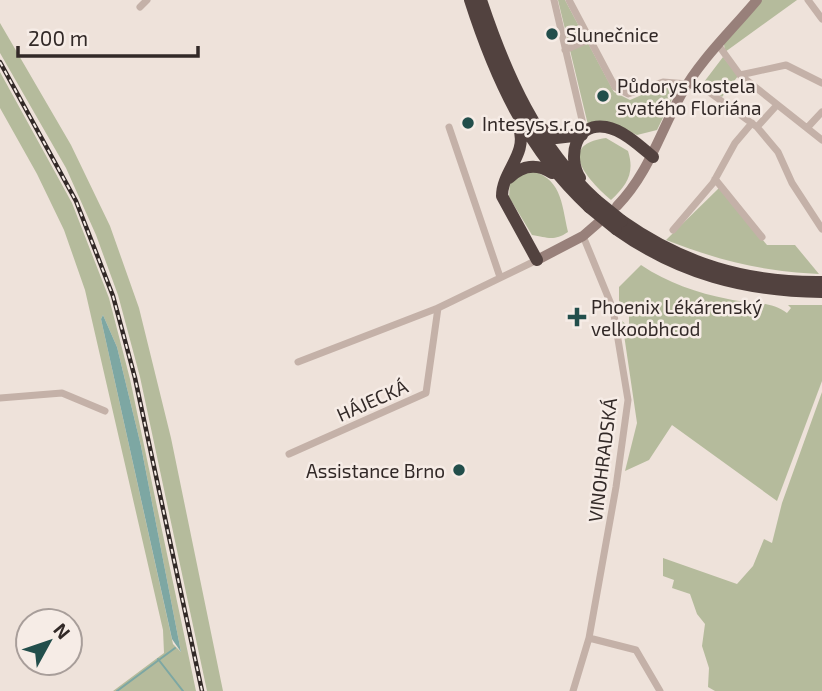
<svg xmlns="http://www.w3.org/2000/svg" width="822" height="691" font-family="'Exo 2',sans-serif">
	<rect width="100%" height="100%" fill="#eee2da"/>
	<path fill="#b5bb9c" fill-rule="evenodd" d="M558 0H565L614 92 630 100 658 88H668L674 95 657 130 637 135 605 121 588 125Z
		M760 0H797L725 52 724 44Z
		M0 23 71 145 110 226 139 308 171 438 223 691H207L140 377 118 295 96 235 66 168 0 53Z
		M723 57 738 76 722 97 704 82Z
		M0 72 72 203 109 298 130 379 196 691H113L164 653 163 630 85 290 64 230 37 174 0 108ZM103 315 117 347 141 446 181 652 173 644 101 319Z
		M606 138 628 151C635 173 627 185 611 200 590 182 554 145 606 138Z
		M527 169C562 178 561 201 568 232 553 242 547 237 532 235L509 197 510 181Z
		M719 188 767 245H795L819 274C760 271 721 261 666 240Z
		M641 265C668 283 697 293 728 299 749 304 770 300 787 313L791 308 788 305H822V381L777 501 672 425 649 460 625 471 637 423 622 321 629 327V312L619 301V287Z
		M822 392V691H715L708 687 709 668 702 646 705 624 697 614 690 594 672 588 674 580 663 576V558L737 584 753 566 764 539 772 543 782 503Z"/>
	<path fill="#7da7a3" d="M103 315 117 347 141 446 181 652 172 639 101 319Z"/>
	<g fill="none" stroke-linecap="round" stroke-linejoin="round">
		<path stroke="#7da7a3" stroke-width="2" d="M158 659 183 691
			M117 691 175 648"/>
		<path stroke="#c4b1a8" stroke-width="7" d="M554 0 582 120
			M569 0 615 87 628 94 663 82 688 84 709 92 757 127 778 152 792 183 822 229
			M808 0 822 19
			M140 7 147 0
			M719 46 740 75 822 140
			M565 50 590 39
			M740 75 786 65 822 83
			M449 127 500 277
			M757 127 777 105
			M807 128 822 112
			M715 179 762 237
			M673 230 713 183 735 143 752 123
			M298 362 438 308 537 260
			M0 398 62 393 105 411
			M289 454 426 393 438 308
			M589 638 636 650 660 691
			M573 691 589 638 616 487 628 400 613 309 583 236"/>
		<path stroke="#98807a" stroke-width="10" d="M617 206C649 173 660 132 682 93 701 59 732 30 757 0
			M537 260 583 236 598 223"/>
		<path stroke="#52423f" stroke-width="12" d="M470 0C495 78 528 151 589 207
			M481 0C506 75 537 145 596 200
			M519 128C528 154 502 171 502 196L537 260
			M541 128 556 138 582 135
			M509 178C522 165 537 163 552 173
			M580 178C567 157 575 122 606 127 623 130 640 146 653 157
			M622 221C683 264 747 283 822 282
			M616 229C679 274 745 291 822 292"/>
		<defs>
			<path id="rail" d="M0 62 76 201 113 296 135 378 202 691"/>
		</defs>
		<use href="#rail" stroke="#322927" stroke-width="4.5"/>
		<use href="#rail" stroke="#f6ece6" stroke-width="2" stroke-dasharray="5" stroke-linecap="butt"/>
		<path stroke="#52423f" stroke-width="12" d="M596 200 622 221
			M589 207 616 229"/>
	</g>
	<g fill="#224e4b" stroke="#f6ece6" stroke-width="2.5">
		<circle cx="552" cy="34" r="7"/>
		<circle cx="603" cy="96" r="7"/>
		<circle cx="468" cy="123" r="7"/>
		<path d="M573.5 306.5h7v7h7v7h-7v7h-7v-7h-7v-7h7z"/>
		<circle cx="459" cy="470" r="7"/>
	</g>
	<g text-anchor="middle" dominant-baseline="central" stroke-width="5" stroke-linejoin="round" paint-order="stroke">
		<g font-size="19" fill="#322927" stroke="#f6ece6" text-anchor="start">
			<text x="566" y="34">Slunečnice</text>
			<text x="617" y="85">Půdorys kostela<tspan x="617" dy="22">svatého Floriána</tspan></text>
			<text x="482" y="123">Intesys s.r.o.</text>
			<text x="591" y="306">Phoenix Lékárenský<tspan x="591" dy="22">velkoobhcod</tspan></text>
			<text x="445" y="470" text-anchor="end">Assistance Brno</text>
		</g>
		<g font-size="19" fill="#322927" stroke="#f6ece6">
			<text transform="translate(372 400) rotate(-24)">HÁJECKÁ</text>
			<text transform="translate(602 460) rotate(-83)">VINOHRADSKÁ</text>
		</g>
	</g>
	<g transform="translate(49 642) rotate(50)"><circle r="33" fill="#f6ece6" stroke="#a89e9a" stroke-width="2"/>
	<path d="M0-5L12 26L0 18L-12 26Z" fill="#224e4b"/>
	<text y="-10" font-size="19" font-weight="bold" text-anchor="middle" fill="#322927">N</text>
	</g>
	<path d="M18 46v10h180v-10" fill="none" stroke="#322927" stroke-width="3.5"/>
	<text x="28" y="46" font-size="21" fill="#322927" stroke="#f6ece6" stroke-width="5" paint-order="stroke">200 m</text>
</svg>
